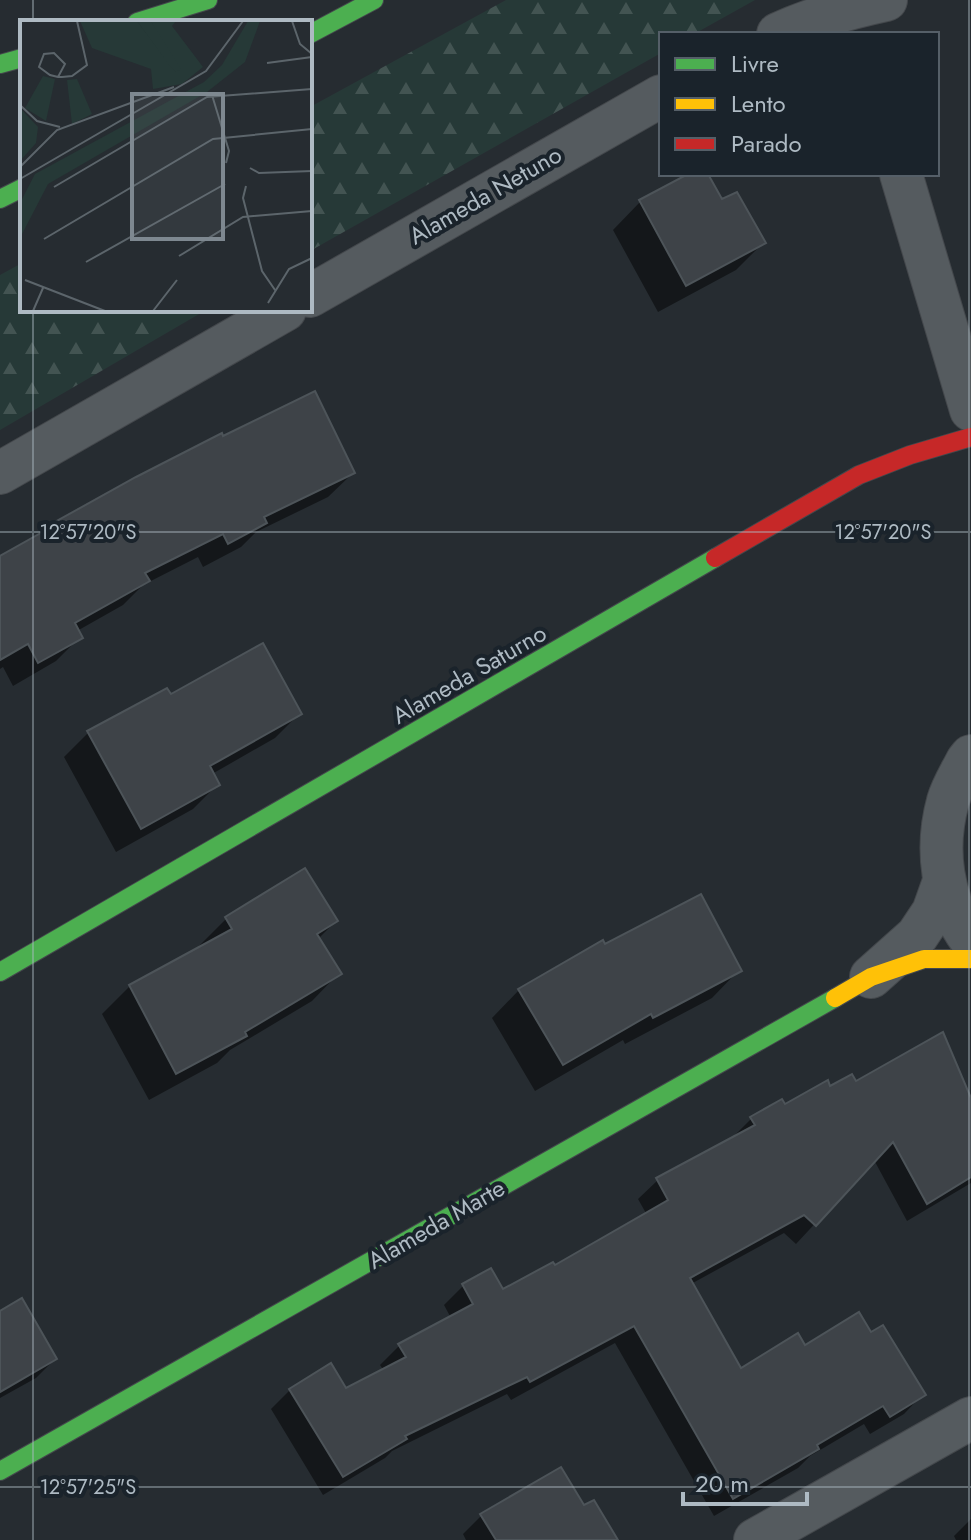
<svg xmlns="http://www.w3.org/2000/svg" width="971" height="1540" font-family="Jost,sans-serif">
	<defs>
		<pattern id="forest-firs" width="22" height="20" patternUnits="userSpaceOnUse" patternTransform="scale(2)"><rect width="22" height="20" fill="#263937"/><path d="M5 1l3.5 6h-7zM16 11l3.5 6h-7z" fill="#435452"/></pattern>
	</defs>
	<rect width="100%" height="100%" fill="#262c31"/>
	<path fill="url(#forest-firs)" d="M506 0H755L694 34H661V53L310 251V107Z
		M22 263V310H206L0 430V275Z"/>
	<path fill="#0007" d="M692 174H706L722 202 763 243 736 270 658 312 613 230 640 202Z
		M353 473 328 497 256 532 241 547 203 567 198 557 143 585 123 605 77 631 80 637 56 661 13 686 3 667 0 669V557Z
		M170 697 300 713 275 738 212 774 218 784 193 809 116 852 64 757 88 733Z
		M226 919 336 921 318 939 339 973 312 1001 230 1050 217 1063 149 1100 102 1014 130 986 200 949 199 946Z
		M605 947 739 970 712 998 625 1044 623 1040 535 1091 492 1018 519 990Z
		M855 1084 971 1104V1183L907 1221 874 1160 796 1244 784 1233 691 1284 740 1371 805 1347 871 1334 923 1394 904 1414 870 1434 864 1424 810 1456 798 1468 714 1516 615 1343 511 1400 507 1394 392 1451 385 1458 323 1495 271 1409 290 1390 345 1391 384 1371 380 1365 399 1346 451 1318 444 1305 463 1286 502 1292 554 1268 647 1215 638 1199 658 1180 732 1138 751 1119 829 1088Z
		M0 1313 55 1359 36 1378 0 1398Z
		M583 1508 610 1540H466L463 1534 482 1515Z
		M971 1519V1540H956L954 1536Z"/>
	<path fill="#3e4348" stroke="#4d5459" stroke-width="2" d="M688 174H708L722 199 737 192 766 243 686 286 639 200Z
		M315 391 355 473 264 517 267 523 228 544 223 534 145 573 150 581 75 623 83 638 38 663 28 644 0 660V556L46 530 44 528 136 477 222 433 223 436Z
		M263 643 302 714 210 766 220 785 141 829 87 731 167 688 171 694Z
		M305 868 338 921 317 934 342 974 245 1032 247 1036 176 1074 129 985 232 929 225 917Z
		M701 894 742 971 653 1018 651 1014 563 1065 518 989 603 940 605 944Z
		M943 1032 971 1098V1177L927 1204 893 1142 816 1226 804 1215 690 1278 741 1368 798 1333 805 1345 859 1312 871 1332 883 1325 926 1395 890 1417 883 1406 817 1445 819 1449 733 1499 634 1326 530 1382 527 1377 405 1436 407 1439 343 1477 289 1389 331 1363 346 1388 406 1357 398 1344 473 1304 462 1284 491 1268 503 1289 553 1262 555 1265 668 1200 656 1178 755 1125 750 1117 782 1099 785 1104 828 1080 830 1086 852 1074 856 1081Z
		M22 1298 57 1359 0 1392V1311Z
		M561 1467 584 1505 594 1500 618 1540H496L480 1514Z"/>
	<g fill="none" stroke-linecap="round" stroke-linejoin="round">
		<defs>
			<path id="street" d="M778 34C812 18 849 8 886 0
				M901 174 971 410
				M310 296 661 96
				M0 473 285 310
				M971 756 967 761C961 773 952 787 948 801 935 848 941 900 971 940
				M871 977 917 936 933 912 944 881
				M755 1540 971 1418"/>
			<path id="fast" d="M137 22 208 0
				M310 34 374 0
				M0 64 22 58
				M0 199 22 188
				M0 972 715 558
				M0 1471 835 998"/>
			<path id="slow" d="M835 998 871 977 924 959H971"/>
			<path id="jam" d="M715 558 859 475 910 455 971 437"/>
		</defs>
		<use href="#street" stroke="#44484c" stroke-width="44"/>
		<use href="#fast" stroke="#44484c" stroke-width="20"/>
		<use href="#slow" stroke="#44484c" stroke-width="20"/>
		<use href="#jam" stroke="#44484c" stroke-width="20"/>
		<use href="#street" stroke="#555b5f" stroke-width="42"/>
		<use href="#fast" stroke="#4caf50" stroke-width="18"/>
		<use href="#slow" stroke="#ffc107" stroke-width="18"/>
		<use href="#jam" stroke="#c62828" stroke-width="18"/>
	</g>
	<path fill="none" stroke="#aebac3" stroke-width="2" stroke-opacity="0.45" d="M33 0V22M969 0V1540M33 310V1540M0 532H971M0 1487H971"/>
	<g text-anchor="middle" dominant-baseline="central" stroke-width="8" stroke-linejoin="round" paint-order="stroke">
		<g font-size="24" fill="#aebac3" stroke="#1a232b">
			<text transform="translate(485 195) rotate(-30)">Alameda Netuno</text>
			<text transform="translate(469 674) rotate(-30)">Alameda Saturno</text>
			<text transform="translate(436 1224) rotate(-30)">Alameda Marte</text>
		</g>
	</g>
	<g transform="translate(20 20)">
		<rect width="292" height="292" fill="#262c31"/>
		<path d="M60 1H117L156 52 131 1H156L152 6 183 47 162 64 133 69 131 49 72 28ZM228 1H240L225 42 187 72 28 164 0 218V183L15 154 184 62 202 45ZM23 56 35 59 26 101 5 88ZM57 59 72 94 52 104 47 60ZM0 88 18 107 16 123 0 141Z" fill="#263937"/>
		<path d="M117 1H131L161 49 156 52 149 45Z" fill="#263937"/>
		<path fill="none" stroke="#5c656b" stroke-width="2" d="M272 1 280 24 292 34M247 43 292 37M38 57 45 44 34 33 24 34 19 47 30 55 38 57H42L52 56 67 45 57 1M192 75 209 131 206 143M0 85 17 101 40 107M0 147 37 110 154 67M230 148 239 153 292 151M0 159 186 51 223 1M226 166 223 178 242 251 255 270M34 167 187 77 292 69M24 219 193 119 292 109M159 236 223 197 292 191M66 242 205 164M5 260 85 291M248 283 269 249 292 238M13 291 23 268M133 291 157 260M181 291H220"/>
		<path fill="#7e8890" fill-opacity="0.15" stroke="#7e8890" stroke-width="4" d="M112 74H203V219H112Z"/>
		<rect width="292" height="292" fill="none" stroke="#aebac3" stroke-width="4"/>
	</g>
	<g font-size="20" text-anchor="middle" fill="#aebac3" stroke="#1a232b" stroke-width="8" stroke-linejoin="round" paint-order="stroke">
		<text x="88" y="539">12°57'20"S</text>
		<text x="883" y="539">12°57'20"S</text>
		<text x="88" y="1494">12°57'25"S</text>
	</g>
	<rect x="659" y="32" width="280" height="144" fill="#1a232b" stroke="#555f68" stroke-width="2"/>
	<rect x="675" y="58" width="40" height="12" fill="#4caf50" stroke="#555f68" stroke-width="2"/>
	<text x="731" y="72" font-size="24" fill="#aebac3">Livre</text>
	<rect x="675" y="98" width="40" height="12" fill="#ffc107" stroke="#555f68" stroke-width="2"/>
	<text x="731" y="112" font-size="24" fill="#aebac3">Lento</text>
	<rect x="675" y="138" width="40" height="12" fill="#c62828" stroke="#555f68" stroke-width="2"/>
	<text x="731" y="152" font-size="24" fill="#aebac3">Parado</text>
	<path d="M683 1492v12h124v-12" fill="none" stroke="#aebac3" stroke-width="4"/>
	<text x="695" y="1492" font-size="24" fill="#aebac3" stroke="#1a232b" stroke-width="6" paint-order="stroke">20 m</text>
</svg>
